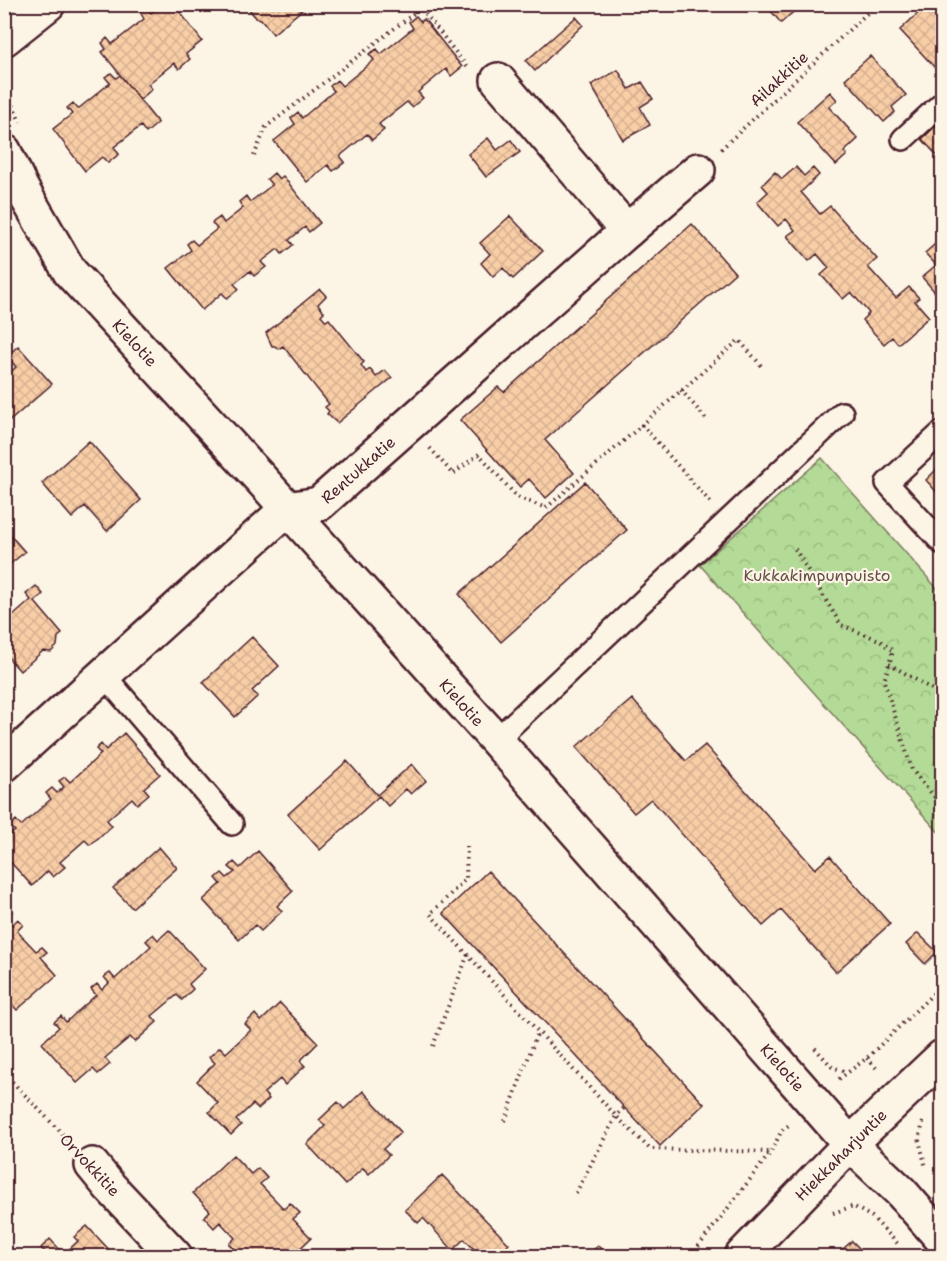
<svg xmlns="http://www.w3.org/2000/svg" width="947" height="1261" font-family="'Shantell Sans',sans-serif">
	<defs>
		<pattern id="forest-crowns" width="20" height="18" patternUnits="userSpaceOnUse" patternTransform="scale(1.5)"><rect width="20" height="18" fill="#b3da96"/><path d="M2 6a3 3 0 1 1 6 0M12 15a3 3 0 1 1 6 0" fill="none" stroke="#9bbb81"/></pattern>
		<pattern id="building-cross-hatch" width="8" height="8" patternUnits="userSpaceOnUse" patternTransform="scale(1.5)"><rect width="8" height="8" fill="#f8cea7"/><path d="M0 0l8 8M0 8l8-8" fill="none" stroke="#d6b090"/></pattern>
	</defs>
	<rect width="100%" height="100%" fill="#fcf5e5"/>
	<filter id="ink" filterUnits="userSpaceOnUse"><feTurbulence type="fractalNoise" baseFrequency=".0167" numOctaves="2"/><feDisplacementMap in="SourceGraphic" scale="12" xChannelSelector="R" yChannelSelector="G"/><feConvolveMatrix kernelMatrix="1 2 1 2 8 2 1 2 1" color-interpolation-filters="sRGB"/></filter>
	<g filter="url(#ink)">
		<path fill="url(#forest-crowns)" stroke="#7e7c60" stroke-width="1.5" d="M822 458 942 594V836L700 565Z"/>
		<path fill="url(#building-cross-hatch)" stroke="#4a1f2b" stroke-width="1.5" d="M162 4H174L202 41 186 54 190 59 179 69 174 63 148 84 152 89 140 100 102 52 106 49 102 43 107 38 112 44 144 19 140 12 146 7 151 13Z
			M245 4H302L304 8 273 34 261 19 256 18Z
			M765 4H802L781 23Z
			M928 4H939L941 7 933 14 942 25V70L939 72 900 30Z
			M416 16 421 22 424 19 462 67 451 76 446 69 418 92 423 98 412 107 407 102 379 124 384 130 372 140 367 134 340 156 345 162 333 171 328 165 307 182 274 141 295 124 291 118 298 112 302 118 334 91 330 86 337 80 342 86 374 60 369 54 377 49 381 54 413 28 409 22Z
			M576 17 583 25 535 71 526 61Z
			M870 56 906 95 892 107 895 112 884 122 845 79Z
			M618 70 629 89 642 82 653 99 640 107 650 125 623 140 591 85Z
			M111 73 116 78 120 75 158 123 146 133 141 126 114 147 119 154 108 163 102 157 85 171 53 129 72 114 67 108 73 103 78 109 110 83 105 77Z
			M830 92 837 100 829 107 858 139 844 152 847 155 836 165 797 122Z
			M941 121 942 123V161L922 139Z
			M488 138 497 150 511 140 520 152 486 177 468 154Z
			M796 167 804 176 813 168 819 175 801 192 820 214 830 206 877 259 868 267 896 298 909 287 919 298 915 301 929 317 898 344 892 337 884 344 862 320 869 313 851 292 843 299 821 275 829 268 817 254 809 261 787 236 795 230 786 219 778 226 757 202 768 192 762 185 775 172 782 179Z
			M274 173 279 179 283 176 320 223 309 232 305 227 289 240 293 245 282 254 278 249 261 262 266 267 254 276 250 271 234 284 239 289 227 298 222 293 202 310 168 268 191 250 187 244 192 240 197 245 217 229 212 223 220 217 224 223 243 208 239 202 246 196 250 202 272 185 267 179Z
			M510 216 543 251 513 279 503 268 493 277 481 263 490 254 480 243Z
			M692 224 735 273 545 440 574 473 546 498 529 479 520 487 460 420 498 387 504 392Z
			M942 238V300L922 277 936 265 925 253Z
			M320 289 326 296 318 304 324 312 321 315 326 321 329 319 364 362 361 365 366 372 370 369 376 377 385 370 392 378 337 423 327 414 329 411 325 407 329 404 283 346 278 349 275 346H272L266 333Z
			M18 346 52 384 4 426V378L16 367 7 356Z
			M89 441 141 500 107 531 85 506 72 518 42 483Z
			M942 464V498L926 480Z
			M585 482 627 530 501 642 459 594Z
			M4 528 25 552 4 569Z
			M36 586 43 594 35 602 62 634 58 637 57 646 51 652 43 651 20 671 4 653V624L31 600 26 594Z
			M252 637 279 666 252 691 258 696 235 717 203 682Z
			M632 699 686 761 705 745 815 869 830 856 890 924 836 972 781 910 763 926 651 799 634 813 576 747Z
			M124 733 160 774 144 788 149 794 137 804 132 798 107 820 112 826 90 845 85 840 60 862 65 867 53 877 48 871 32 886 4 855V840L15 831 10 826 16 820 21 826 51 799 46 793 52 788 57 793 64 787 59 781 65 777 70 782 101 754 96 749 101 744 106 750Z
			M347 761 377 795 412 764 426 781 411 794 406 789 388 806 379 796 320 850 288 814Z
			M159 847 177 868 132 908 113 888Z
			M258 851 293 891 277 906 282 911 261 931 255 925 239 940 203 900 221 884 216 878 222 873 227 878 235 872 229 867 234 862 240 868Z
			M488 871 704 1104 660 1146 443 913Z
			M6 907 12 912 5 917 12 925 18 919 23 925 17 931 36 951 42 947 47 952 41 957 57 975 17 1010 4 996V909Z
			M169 930 205 969 189 984 193 989 182 1000 177 995 152 1016 157 1022 135 1042 130 1037 105 1058 110 1064 98 1074 93 1069 77 1083 42 1043 59 1027 54 1022 61 1016 66 1022 96 995 91 989 97 984 102 990 109 983 104 977 110 973 115 979 151 946 146 941 153 934 158 940Z
			M918 933 937 952 925 964 906 944Z
			M280 1003 318 1043 300 1061 305 1066 285 1085 280 1079 264 1093 269 1099 258 1109 253 1104 236 1120 241 1125 231 1135 209 1112 218 1103 197 1081 215 1063 209 1057 220 1047 226 1053 251 1030 245 1024 255 1014 261 1021Z
			M363 1091 401 1132 383 1149 389 1155 369 1174 363 1168 345 1185 307 1144 325 1126 319 1120 338 1102 344 1109Z
			M233 1155 251 1174 258 1168 267 1178 260 1184 284 1209 290 1203 300 1213 293 1219 311 1238 292 1256H241L229 1244 235 1238 220 1222 214 1228 204 1217 210 1211 193 1193Z
			M442 1175 509 1244 497 1256H481L464 1239 453 1250 423 1218 418 1223 405 1210Z
			M87 1226 115 1256H49L41 1248 50 1239 64 1254 78 1241 74 1237Z
			M852 1241 867 1256H835Z
			M598 1246 608 1256H586Z"/>
		<g fill="none" stroke-linecap="round" stroke-linejoin="round">
			<defs>
				<path id="service" d="M903 139 942 103
					M942 432 887 483 942 543
					M104 675 232 824
					M496 740 842 413"/>
				<g id="minor">
					<path d="M4 39 48 4"/>
					<path id="s1" d="M4 151 22 189 70 272 259 477 496 740 850 1144 742 1256"/>
					<path d="M627 231 698 170"/>
					<path id="s2" d="M4 765 287 509 319 504 627 231 498 80"/>
					<path d="M92 1165 110 1187 175 1256"/>
				</g>
				<path id="tertiary" d="M942 1057 850 1144 901 1192 942 1239"/>
			</defs>
			<use href="#service" stroke="#4a1f2b" stroke-width="26"/>
			<use href="#minor" stroke="#4a1f2b" stroke-width="38"/>
			<use href="#tertiary" stroke="#4a1f2b" stroke-width="38"/>
			<path stroke="#4a1f2b" stroke-width="4" stroke-dasharray="1.5 4.5" stroke-linecap="butt" d="M4 83 20 122
				M721 149 877 4
				M254 156 266 127 421 8 468 68
				M681 390 706 419
				M430 448 453 474 479 454 517 497 546 508 642 425
				M710 502 642 425 739 340 764 369
				M795 549 841 625 879 640 893 651 884 681 912 770 942 806
				M889 664 942 695
				M467 846 466 879 430 914 616 1116 650 1149 771 1152
				M433 1046 468 954
				M815 1048 832 1067 847 1072
				M867 1058 879 1071
				M4 1073 70 1142
				M839 1079 867 1058 942 985
				M505 1121 538 1031
				M923 1122 919 1140 926 1168
				M576 1193 616 1116 624 1108
				M833 1213 853 1206 872 1217 899 1245
				M691 1256 771 1152 782 1130 789 1125"/>
			<use href="#service" stroke="#fcf5e5" stroke-width="21"/>
			<use href="#minor" stroke="#fcf5e5" stroke-width="33"/>
			<use href="#tertiary" stroke="#fcf5e5" stroke-width="33"/>
		</g>
	</g>
	<g text-anchor="middle" dominant-baseline="central" stroke-width="4.5" stroke-linejoin="round" paint-order="stroke">
		<g font-size="16" fill="#4a1f2b" stroke="#fcf5e5">
			<text transform="translate(779 79) rotate(-43)">Ailakkitie</text>
			<text stroke="none"><textPath href="#s1" startOffset="234">Kielotie</textPath></text>
			<text stroke="none"><textPath href="#s2" startOffset="466">Rentukkatie</textPath></text>
			<text stroke="none"><textPath href="#s1" startOffset="720">Kielotie</textPath></text>
			<text stroke="none"><textPath href="#s1" startOffset="1206">Kielotie</textPath></text>
			<text transform="translate(841 1155) rotate(-45)">Hiekkaharjuntie</text>
			<text transform="translate(90 1165) rotate(47)">Orvokkitie</text>
		</g>
		<g font-size="16" fill="#644e46" stroke="#fcf5e5">
			<text x="817" y="575">Kukkakimpunpuisto</text>
		</g>
	</g>
	<rect width="947" height="1261" fill="none" stroke="#fcf5e5" stroke-width="24"/>
	<rect x="12" y="12" width="923" height="1237" fill="none" stroke="#4a1f2b" stroke-width="2" filter="url(#ink)"/>
</svg>
